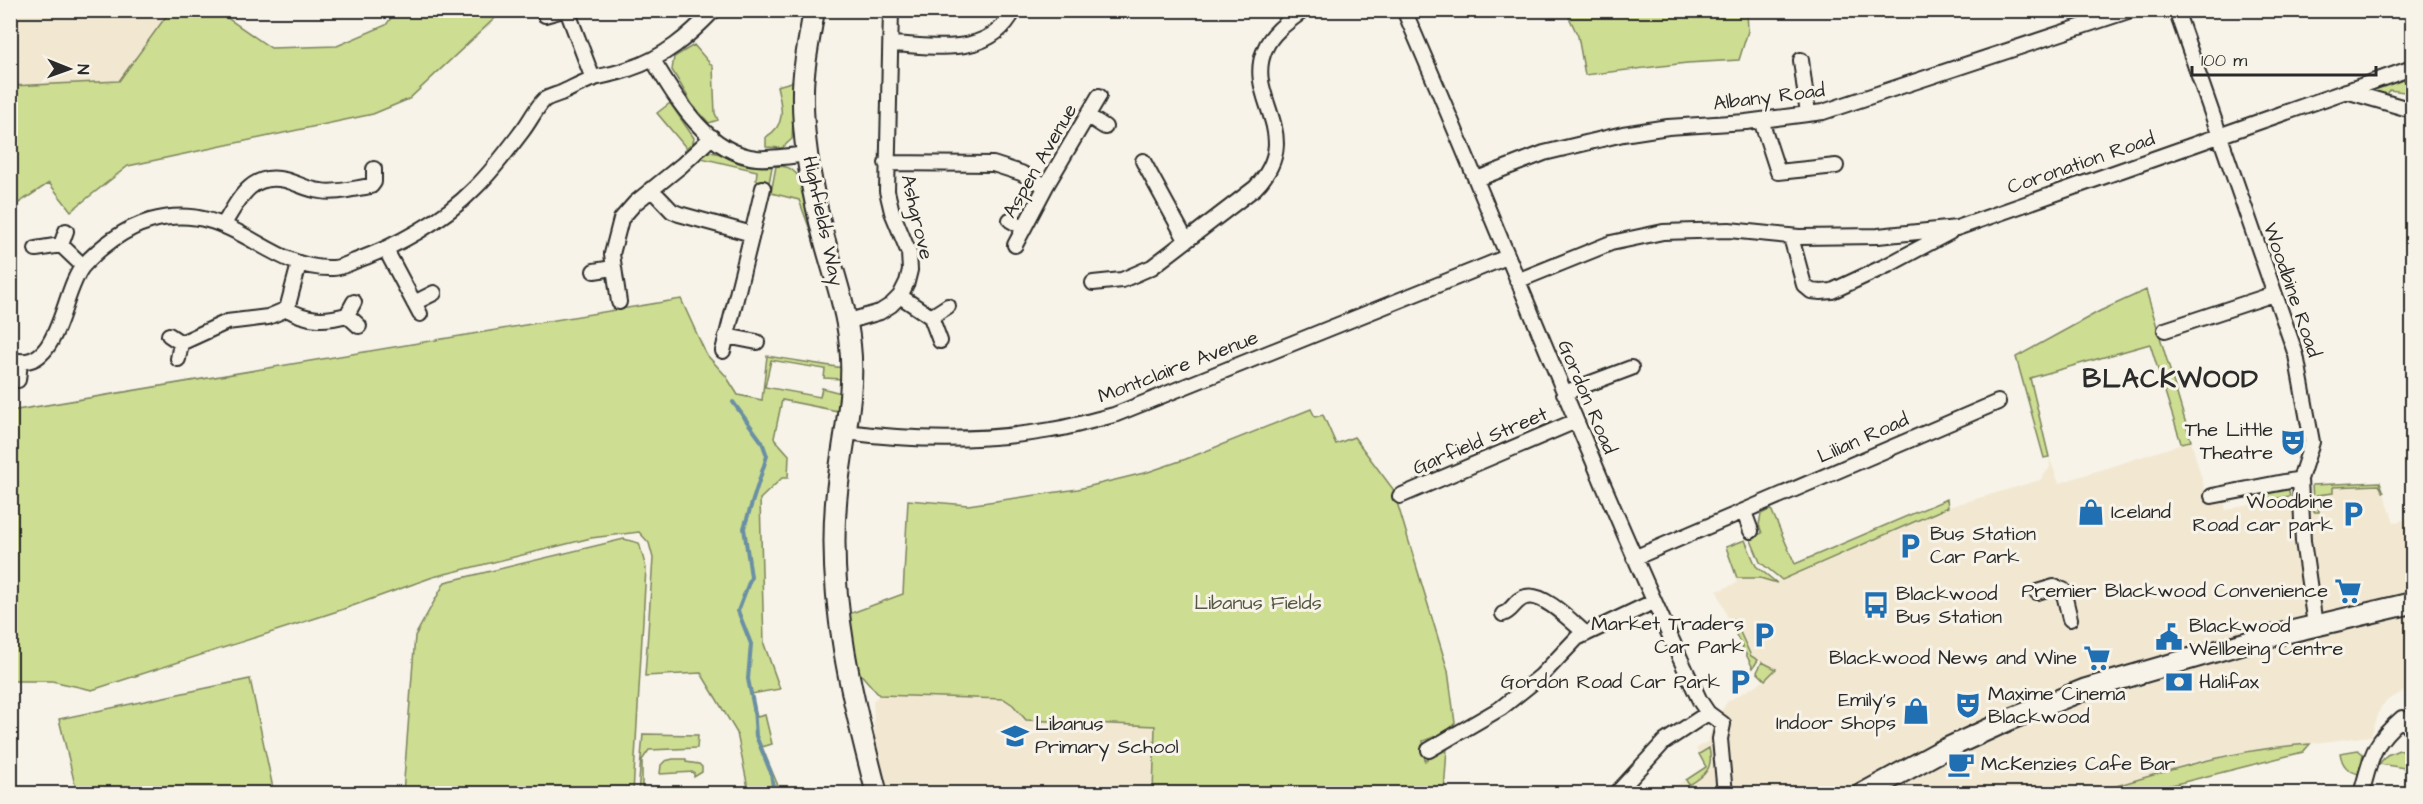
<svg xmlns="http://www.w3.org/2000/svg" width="2423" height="804" font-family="'Architects Daughter',sans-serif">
	<rect width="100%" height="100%" fill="#f7f3e8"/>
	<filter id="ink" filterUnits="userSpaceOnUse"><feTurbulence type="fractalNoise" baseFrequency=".0167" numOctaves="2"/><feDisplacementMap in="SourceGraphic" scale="12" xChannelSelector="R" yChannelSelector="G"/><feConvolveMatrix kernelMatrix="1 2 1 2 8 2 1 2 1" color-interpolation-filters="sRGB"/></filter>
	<g filter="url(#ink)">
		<path fill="#f2e8d2" d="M11 11H170L119 81 11 86Z
			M2191 441 2205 490 2223 498 2226 510 2290 496 2289 491 2312 485 2380 482 2394 522 2412 518V695L2404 691 2388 700 2381 707 2371 736 2236 753 2200 760 2093 793 1661 794 1706 767 1696 749 1708 741 1715 719 1728 701 1765 680 1775 669 1751 657 1734 619 1729 621 1717 591 1737 583 1735 578H1760L1777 583 1779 578 1789 577 1948 507 2040 480 2050 467 2049 457 2059 483Z
			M879 695 1004 699 1013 705 1026 720 1155 726 1153 793H888L875 744 873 701Z"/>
		<path fill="#cddd91" stroke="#7c845e" stroke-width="1.5" d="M170 11H217L271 48 337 46 386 25 396 11H471L495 18 409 99 373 114 128 166 71 211 49 183 11 208V86L119 81Z
			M1566 11H1747L1748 31 1739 60 1687 63 1585 75 1578 36Z
			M694 45 713 67 715 113 718 120 709 123 692 104 672 70 674 57Z
			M2411 75 2412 93 2389 90 2387 97 2370 91Z
			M795 81 792 139 782 148 766 147V137C787 125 782 107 777 86Z
			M670 103 694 138 693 143 687 149 657 113Z
			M709 152C723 152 729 160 742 164 752 167 762 167 772 167L769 183 756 180 757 171 701 158Z
			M776 166C786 166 791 167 798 176L813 238 799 200 771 193Z
			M2146 290 2191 441 2181 443 2150 344 2030 378 2049 457 2044 458 2016 357 2100 311Z
			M681 299 706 354 726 376 738 395 762 400 767 356 843 368 842 379 824 378 825 369 771 360 765 387 820 397 822 388 841 393 838 411 782 400 774 438 789 455 788 478H782L760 499 764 644 780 689 751 694 757 717 765 715 772 744 762 747 781 793H749L737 733 701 673 645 676 653 558 649 543 639 532 591 538 433 577 341 610 92 690 52 681H11V411Z
			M1311 409 1315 417 1323 415 1336 444 1354 437 1393 489 1448 671 1455 723 1447 732 1423 741 1425 761 1447 748 1444 793H1153L1155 726 1026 720 1013 705 1004 699 879 695 857 670 849 614 903 594 908 500 968 505 1078 489 1148 472 1186 459Z
			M2380 482 2384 493 2379 485 2333 487V493L2317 495 2319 512H2314L2312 485Z
			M2285 487 2289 491 2290 496 2269 500 2267 489Z
			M1947 499 1948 507 1782 580 1760 562 1750 538 1762 533 1759 525 1761 514 1771 509 1795 564Z
			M624 539 639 543 646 568 633 793H403L415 636 445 582Z
			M1745 540 1756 566 1777 583 1760 578H1737L1726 547Z
			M1734 619 1751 656 1758 660 1753 668 1729 621Z
			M1762 662 1776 669 1765 680 1757 672Z
			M250 679 274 793H77L59 719Z
			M643 734 698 735 697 748 649 750 642 760V793H638Z
			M2310 744 2303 752 2140 793H2093C2166 771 2232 749 2310 744Z
			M1709 748C1714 768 1705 776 1689 785L1686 780 1706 767 1699 754Z
			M2358 750 2363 754 2359 774C2347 771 2342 765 2340 753Z
			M2399 750 2412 753 2411 769 2379 764 2387 755Z
			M673 759H686V762L699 764 702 767V772L694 777V772L660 774 661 765 665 761Z"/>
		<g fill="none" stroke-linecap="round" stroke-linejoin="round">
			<path stroke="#6a8fa4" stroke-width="4" d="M733 402 762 442 767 456 744 528 751 577 738 611 751 644 748 679 754 708 756 736 771 773 774 794"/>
			<defs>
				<path id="street" d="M567 10 593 79
					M1404 10C1504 240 1593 474 1700 701L1708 713 1723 724 1720 739 1725 794
					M2176 10 2296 355 2312 442 2300 479 2303 541 2315 625
					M545 15 563 10
					M892 44C935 46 990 58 1014 10
					M653 60C676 98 707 153 757 158 773 159 791 156 807 154
					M1801 60 1808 114
					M2346 91 2412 110
					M1088 116 1105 127
					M1761 120 1778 172 1836 166
					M1143 161 1186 240
					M886 163 993 164 1021 173 1046 186
					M1477 179 1544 153 1623 134 1668 127 1746 122 1823 112 2131 10
					M651 189 672 211 679 214 752 234 723 351
					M1010 220 1024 228
					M224 224C239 199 251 172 285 180 297 183 308 190 321 191 337 194 355 188 371 186L374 182V169
					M752 234 763 188
					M1791 237 1804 285 1811 291 1821 292 1832 291 1888 265 1950 232
					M61 245 66 231
					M1015 245 1046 186 1099 96
					M36 249 61 245 83 266
					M386 250 420 314
					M594 271 613 268
					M1517 281 1611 243 1663 232 1729 230 1799 237 1878 236 1957 228 2412 68
					M1093 283 1122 280 1152 267 1255 188C1307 134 1243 98 1265 49 1272 32 1289 21 1304 10
					M900 296 931 317 940 341
					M619 302 612 254 621 219 635 203 682 165 712 137
					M414 303 434 293
					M287 309 299 264
					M347 315 359 326
					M931 317 948 306
					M846 322 880 312 891 305 900 296 907 282 910 270 909 253 892 212 887 191 891 10
					M2165 330 2274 294
					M169 335 181 343 178 359
					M726 336 757 342
					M181 343 227 322 268 317 287 309C307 321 325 321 347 315L354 302
					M10 359C60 376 61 292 83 266 100 247 125 228 150 221 232 198 265 271 333 268 340 268 348 264 355 261 395 247 444 220 474 189 492 172 508 150 523 130 530 121 536 108 544 100 548 97 556 95 561 93 572 88 583 82 594 78 606 75 618 73 629 69 664 58 689 36 714 10
					M18 380 20 362
					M1564 393 1631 368
					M846 432C915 441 983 442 1051 430 1072 427 1093 420 1114 415L1507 257
					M1400 496 1576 421
					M2212 496 2300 479
					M1744 512 1751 531
					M1634 558 1998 402
					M2037 592 2054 587 2063 590 2070 619
					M1503 614C1513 611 1515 599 1526 597 1544 592 1573 623 1586 634
					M1429 750 1501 708 1541 676 1577 638 1653 602
					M1616 794 1664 742 1708 713
					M2361 794C2372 756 2371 745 2402 718L2412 730"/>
				<path id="secondary" d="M814 10C810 37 803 65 803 91 802 135 810 180 820 222 829 262 846 303 850 345 856 398 840 450 836 503 828 602 852 699 877 794
					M1862 794 1939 752 2011 719 2086 689 2255 640 2412 603"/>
			</defs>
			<use href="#street" stroke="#2b2b2b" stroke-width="18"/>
			<use href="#secondary" stroke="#2b2b2b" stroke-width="24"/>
			<use href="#street" stroke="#f7f3e8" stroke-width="14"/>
			<use href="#secondary" stroke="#f7f3e8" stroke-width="20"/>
		</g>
	</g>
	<defs>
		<symbol id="theatre-bare" viewBox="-9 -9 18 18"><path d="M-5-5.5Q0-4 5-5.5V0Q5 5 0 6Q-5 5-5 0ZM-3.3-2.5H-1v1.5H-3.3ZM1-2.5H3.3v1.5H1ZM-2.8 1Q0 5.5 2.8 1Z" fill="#1f6fb2" stroke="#f7f3e8" stroke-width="2.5" paint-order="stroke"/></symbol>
		<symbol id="shop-bare" viewBox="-9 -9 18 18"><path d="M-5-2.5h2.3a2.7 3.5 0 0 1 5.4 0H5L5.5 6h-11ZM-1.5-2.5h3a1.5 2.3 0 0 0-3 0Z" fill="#1f6fb2" stroke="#f7f3e8" stroke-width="2.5" paint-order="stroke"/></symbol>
		<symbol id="parking-bare" viewBox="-9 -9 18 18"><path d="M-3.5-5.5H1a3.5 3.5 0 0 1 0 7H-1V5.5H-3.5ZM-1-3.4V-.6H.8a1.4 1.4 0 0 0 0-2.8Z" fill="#1f6fb2" stroke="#f7f3e8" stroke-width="2.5" paint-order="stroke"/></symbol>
		<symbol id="supermarket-bare" viewBox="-9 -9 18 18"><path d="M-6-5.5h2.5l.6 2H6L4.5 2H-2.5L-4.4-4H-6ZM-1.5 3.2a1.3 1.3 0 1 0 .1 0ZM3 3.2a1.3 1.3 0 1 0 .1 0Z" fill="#1f6fb2" stroke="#f7f3e8" stroke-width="2.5" paint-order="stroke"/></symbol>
		<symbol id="bus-bare" viewBox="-9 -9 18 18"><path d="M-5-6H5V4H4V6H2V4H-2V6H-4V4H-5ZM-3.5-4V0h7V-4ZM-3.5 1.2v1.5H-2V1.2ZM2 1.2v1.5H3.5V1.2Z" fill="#1f6fb2" stroke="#f7f3e8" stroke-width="2.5" paint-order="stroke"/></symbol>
		<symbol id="civic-bare" viewBox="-9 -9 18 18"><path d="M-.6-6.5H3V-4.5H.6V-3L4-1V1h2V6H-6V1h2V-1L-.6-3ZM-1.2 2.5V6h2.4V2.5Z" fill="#1f6fb2" stroke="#f7f3e8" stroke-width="2.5" paint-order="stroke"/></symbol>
		<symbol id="bank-bare" viewBox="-9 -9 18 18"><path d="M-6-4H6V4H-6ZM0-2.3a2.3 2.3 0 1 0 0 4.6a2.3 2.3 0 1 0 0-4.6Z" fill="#1f6fb2" stroke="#f7f3e8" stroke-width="2.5" paint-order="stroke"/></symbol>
		<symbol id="school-bare" viewBox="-9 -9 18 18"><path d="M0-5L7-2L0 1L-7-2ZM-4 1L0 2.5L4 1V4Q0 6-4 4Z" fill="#1f6fb2" stroke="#f7f3e8" stroke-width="2.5" paint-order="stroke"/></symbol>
		<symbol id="cafe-bare" viewBox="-9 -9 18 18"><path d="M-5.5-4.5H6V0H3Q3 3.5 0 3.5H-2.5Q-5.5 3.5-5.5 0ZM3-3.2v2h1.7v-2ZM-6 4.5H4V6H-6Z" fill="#1f6fb2" stroke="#f7f3e8" stroke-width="2.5" paint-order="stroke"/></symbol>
	</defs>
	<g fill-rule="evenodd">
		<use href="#theatre-bare" x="2274" y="423" width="38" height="38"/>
		<use href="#shop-bare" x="2072" y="493" width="38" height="38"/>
		<use href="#parking-bare" x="2334" y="495" width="38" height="38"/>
		<use href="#parking-bare" x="1891" y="527" width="38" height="38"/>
		<use href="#supermarket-bare" x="2329" y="572" width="38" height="38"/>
		<use href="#bus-bare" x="1857" y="586" width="38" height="38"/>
		<use href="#parking-bare" x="1745" y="616" width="38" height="38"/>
		<use href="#civic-bare" x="2150" y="618" width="38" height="38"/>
		<use href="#supermarket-bare" x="2078" y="639" width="38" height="38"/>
		<use href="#parking-bare" x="1721" y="663" width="38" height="38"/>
		<use href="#bank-bare" x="2160" y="663" width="38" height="38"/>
		<use href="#theatre-bare" x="1949" y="686" width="38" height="38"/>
		<use href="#shop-bare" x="1897" y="692" width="38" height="38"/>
		<use href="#school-bare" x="996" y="717" width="38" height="38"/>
		<use href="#cafe-bare" x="1942" y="745" width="38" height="38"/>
	</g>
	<g text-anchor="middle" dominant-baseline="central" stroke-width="6" stroke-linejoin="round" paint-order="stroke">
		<g font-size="20" fill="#2b2b2b" stroke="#f7f3e8">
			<text transform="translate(1769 97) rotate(-7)">Albany Road</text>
			<text transform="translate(1040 161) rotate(-60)">Aspen Avenue</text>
			<text transform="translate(2081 163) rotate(-19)">Coronation Road</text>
			<text transform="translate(917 217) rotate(77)">Ashgrove</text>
			<text transform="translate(823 221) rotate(78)">Highfields Way</text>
			<text transform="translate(2292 290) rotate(71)">Woodbine Road</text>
			<text transform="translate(1178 367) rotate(-21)">Montclaire Avenue</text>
			<text transform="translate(1587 397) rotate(67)">Gordon Road</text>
			<text transform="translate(1863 438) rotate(-24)">Lilian Road</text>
			<text transform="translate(1480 441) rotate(-23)">Garfield Street</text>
		</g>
		<g font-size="20" fill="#2b2b2b" stroke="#f7f3e8" text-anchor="start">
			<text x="2273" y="430" text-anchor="end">The Little<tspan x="2273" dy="23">Theatre</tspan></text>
			<text x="2333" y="502" text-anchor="end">Woodbine<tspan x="2333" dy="23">Road car park</tspan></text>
			<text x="2111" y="512">Iceland</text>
			<text x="1930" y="534">Bus Station<tspan x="1930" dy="23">Car Park</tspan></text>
			<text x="2328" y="591" text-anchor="end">Premier Blackwood Convenience</text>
			<text x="1896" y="594">Blackwood<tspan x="1896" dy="23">Bus Station</tspan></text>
			<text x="1744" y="624" text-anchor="end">Market Traders<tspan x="1744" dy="23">Car Park</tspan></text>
			<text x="2189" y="626">Blackwood<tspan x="2189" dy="23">Wellbeing Centre</tspan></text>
			<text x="2077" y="658" text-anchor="end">Blackwood News and Wine</text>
			<text x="1720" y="682" text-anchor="end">Gordon Road Car Park</text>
			<text x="2199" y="682">Halifax</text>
			<text x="1988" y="694">Maxime Cinema<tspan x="1988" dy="23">Blackwood</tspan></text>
			<text x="1896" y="700" text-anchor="end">Emily's<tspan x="1896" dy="23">Indoor Shops</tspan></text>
			<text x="1035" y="724">Libanus<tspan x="1035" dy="23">Primary School</tspan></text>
			<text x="1981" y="764">McKenzies Cafe Bar</text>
		</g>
		<g font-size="20" fill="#545844" stroke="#f7f3e8">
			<text x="1258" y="603">Libanus Fields</text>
		</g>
		<g font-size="26" font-weight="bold" letter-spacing="1.5" fill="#2b2b2b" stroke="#f7f3e8">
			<text x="2171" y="379">BLACKWOOD</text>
		</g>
	</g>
	<rect width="2423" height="804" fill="none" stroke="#f7f3e8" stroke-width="36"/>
	<rect x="18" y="18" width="2387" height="768" fill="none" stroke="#2b2b2b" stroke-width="2" filter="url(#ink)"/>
	<g transform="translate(69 69) rotate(91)" stroke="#f7f3e8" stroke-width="4.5" paint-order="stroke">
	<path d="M0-4.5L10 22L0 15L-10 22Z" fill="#2b2b2b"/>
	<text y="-9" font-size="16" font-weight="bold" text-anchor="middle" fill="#2b2b2b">N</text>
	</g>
	<path d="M2192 66v9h184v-9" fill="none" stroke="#2b2b2b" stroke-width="3"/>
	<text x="2201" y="66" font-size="18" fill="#2b2b2b" stroke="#f7f3e8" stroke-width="4.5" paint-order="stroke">100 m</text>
</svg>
